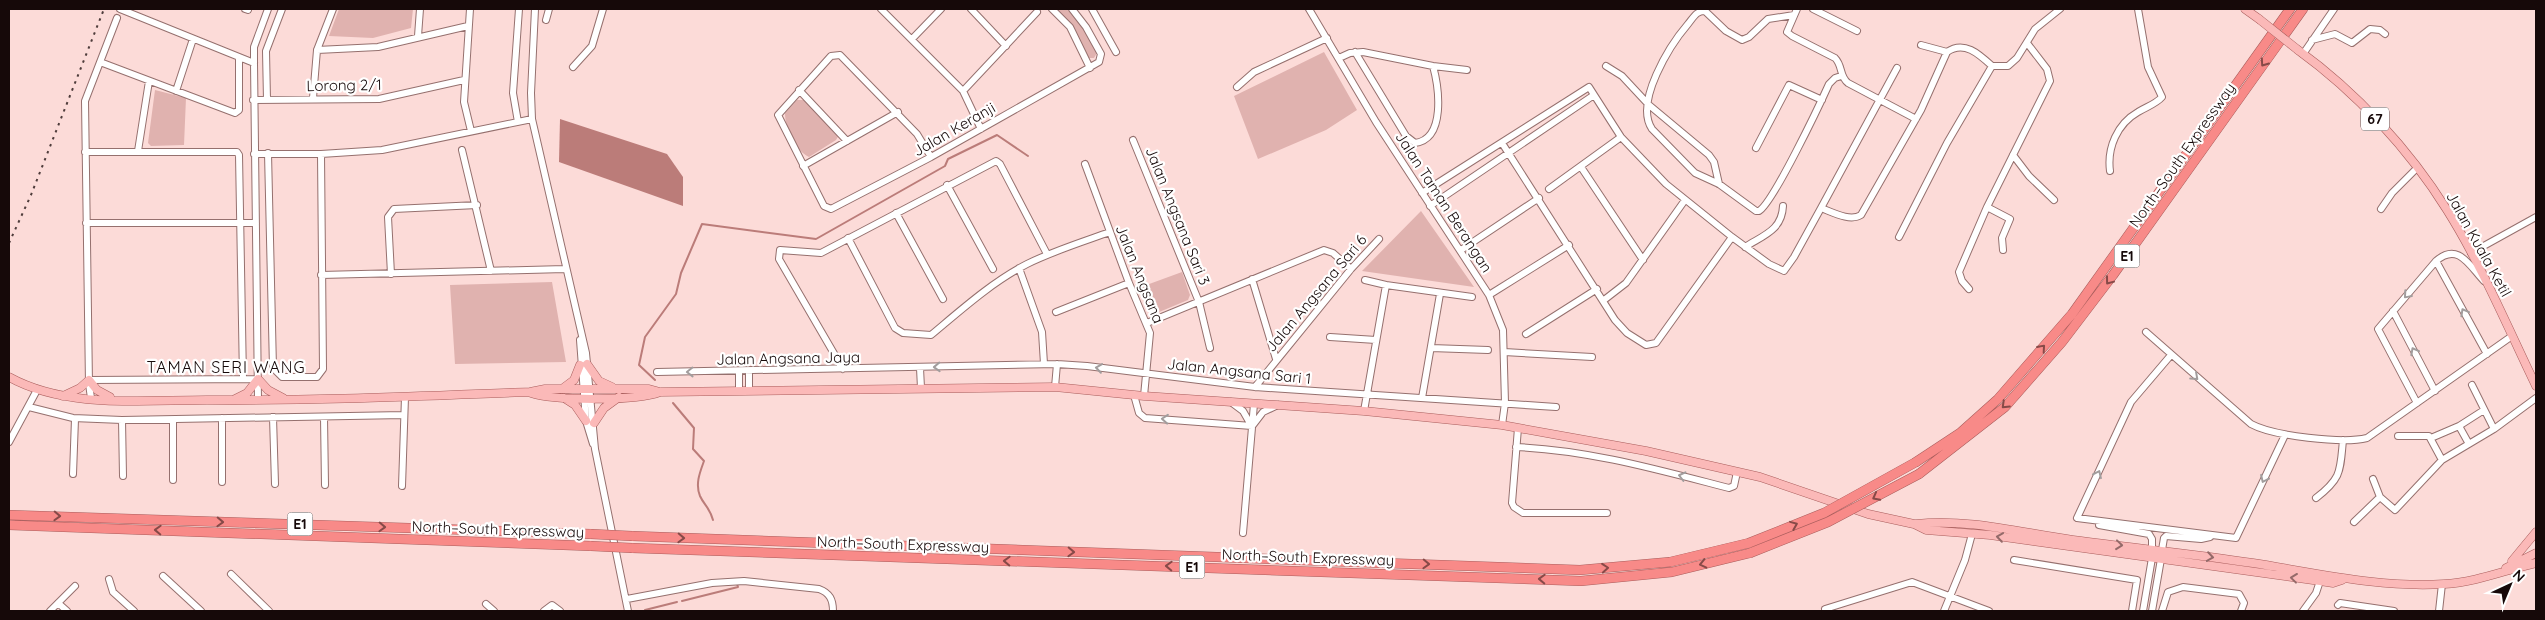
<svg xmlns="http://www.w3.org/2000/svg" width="2545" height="620" font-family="Quicksand,sans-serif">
	<rect width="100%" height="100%" fill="#fcdbd8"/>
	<path fill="#e0b2af" d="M339 9H413L411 28 373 38 329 36Z
		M1055 9H1067L1078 20 1097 53 1094 58H1089L1071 25Z
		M1324 52 1357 110 1326 130 1258 159 1234 96Z
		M155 90 186 98 184 145 151 146 148 143Z
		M797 100H805L839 135 836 140 809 157C795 150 785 128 785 113Z
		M1421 211 1474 287 1362 271Z
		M1182 272 1190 295 1188 300 1152 315 1141 287Z
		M552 282 566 362 455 364 450 285Z"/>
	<path fill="#bb7c79" d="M560 119 667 154 683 177V206L559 162Z"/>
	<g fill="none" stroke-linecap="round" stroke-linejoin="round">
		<path stroke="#bb7c79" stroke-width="2" d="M655 380 639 365 645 337 676 294 681 273 702 224 816 239 945 166 948 159 997 135 1028 156
			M673 403 694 428 693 449 704 461C700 472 695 484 700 496 704 505 710 508 713 520
			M682 601 738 587 737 584
			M645 610 677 602
			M636 611H640"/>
		<defs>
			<path id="minor" d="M120 9 254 63
				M245 9 248 10
				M470 9 464 102 471 131
				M535 9 531 93 532 119 586 353 595 449 628 611
				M881 9 963 91 981 129
				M971 9 1006 46
				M1052 9 1070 27 1090 68
				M1092 9 1116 52
				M1309 9 1376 122 1489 295 1503 330 1505 403 1502 425
				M1797 9 1787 32 1792 36 1835 58C1843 66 1839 76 1848 83L1916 119
				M1813 9 1857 31
				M1794 15 1768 19 1749 37 1742 40 1726 31 1705 11C1697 10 1693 18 1688 24 1670 45 1634 102 1652 129L1695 173 1719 184 1756 211H1759C1773 203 1820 104 1829 84L1835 78 1841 76
				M546 20 549 9
				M418 36 420 9
				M912 39 941 9
				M2312 40 2335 34 2352 43 2370 29 2380 30 2385 34
				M1921 45 1947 52
				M317 50 378 47 468 26
				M1355 52 1406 136 1415 143C1446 139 1439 88 1433 66
				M2303 54 2334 9
				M1339 58 1350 53 1363 52 1433 66 1467 70
				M100 62 235 113 239 110V57
				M1606 66 1622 76 1649 105 1709 155 1714 162 1719 184
				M573 67 592 46 603 9
				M1237 87 1254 72 1327 38
				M799 90 847 141
				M176 91 193 39
				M963 91 1037 12
				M313 98 317 50 333 9
				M253 100 379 99 464 80
				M267 100 266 51 282 9
				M518 122 513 93 519 9
				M1133 140 1199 302 1210 348
				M1502 143 1615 320 1627 333 1646 345 1656 343 1732 237
				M1756 148 1789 85 1822 100
				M462 150 491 271
				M138 151 149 81
				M85 152H237L239 155 243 379
				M268 153 273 368 282 377H317L323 369 321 154
				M254 154H321L382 150 532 119
				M2013 155 2029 176 2054 200
				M931 157 917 134 840 55 831 56 778 115 824 206 831 209 931 157 1099 62 1101 54 1086 27 1072 9
				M1085 164 1129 283 1150 333 1144 396
				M803 166 898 112
				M1581 167 1643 260
				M2110 171C2107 148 2117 124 2138 112 2146 107 2156 104 2162 97L2148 67 2138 9
				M947 185 993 269
				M1549 189 1621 137
				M1422 193 1589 87 1621 137 1666 184 1732 237 1769 264 1784 271 1794 257 1821 208 1897 68
				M1430 206 1594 95
				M1987 207 2010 219 2002 238 2003 250
				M1821 208C1832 212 1850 222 1861 215L1921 110 1947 52C1964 40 1979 54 1992 66H2008L2017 58 2035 29 2060 9
				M2381 209 2392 193 2417 168
				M896 213 943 299
				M86 223H256
				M1899 237 1947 143 1992 66
				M848 238 895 328 903 333 931 335C961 310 992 282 1027 264 1053 251 1082 242 1110 232
				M1745 247C1764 235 1782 230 1783 206
				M1461 250 1539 198
				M2471 253 2536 217
				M2436 261 2487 354
				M1019 268 1042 332 1044 364
				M391 274 388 217 394 209 477 205
				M321 275 565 269
				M1252 279 1276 359
				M1386 285 1472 297
				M1969 289 1962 281 1959 272 1987 207 2050 81 2047 69 2027 43
				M1489 295 1569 245
				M1604 300 1626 283 1685 200
				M2393 311 2435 391
				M1056 312 1129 283
				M1147 323 1324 250 1333 253 1351 269
				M2146 332 2251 424C2273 436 2343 444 2367 438L2512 336
				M1526 334 1597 289
				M1330 337 1376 340
				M580 340 586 421 593 444
				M1431 348 1488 350
				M1504 352 1592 357
				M2171 355 2131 402 2077 518 2236 538 2285 435
				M920 368 921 388
				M843 369 779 259 780 250 821 253 996 161 1000 164 1047 254
				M739 371V391
				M749 371V391
				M657 372 1057 364 1087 366 1255 387 1556 407
				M89 380 258 379
				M2472 385 2494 429
				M1055 387 1057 364
				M1255 387 1351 269 1379 239
				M1134 395 1139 413 1145 418 1252 426
				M91 398 89 384 85 101 117 18
				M1422 398 1440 294
				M258 400 254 63V47L268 9
				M1231 402 1243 411 1251 425
				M2417 403 2378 329 2436 261C2458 242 2469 265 2484 281
				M29 407 73 418 122 420 404 415
				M1364 411 1386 285 1365 280
				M273 417 275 484
				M324 417 325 485
				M122 420 123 476
				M173 420V480
				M1253 425 1263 412 1278 405
				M2459 426 2484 410
				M1518 428 1512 503 1514 507 1523 513H1607
				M2398 436H2429L2442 460
				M2431 438 2459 426 2469 444
				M9 442 37 390
				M1516 447C1589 450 1659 470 1729 488L1734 486 1737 472
				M73 474 75 419
				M222 482V418
				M402 486 405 397
				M2380 497 2395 510 2442 460 2494 429 2536 398
				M2316 498C2342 478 2340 471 2343 440
				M2354 522 2380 497 2373 479
				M2099 525 2149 534 2152 539V549
				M1243 533 1254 404
				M2162 550 2164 538 2166 536 2201 539 2210 537
				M2014 560 2137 580 2132 611
				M231 574 269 611
				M163 576 201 611
				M109 579 113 592 134 611
				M627 599 712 583 744 581 819 589C830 593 833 600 833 611
				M58 603 67 611
				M486 604 494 611
				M2338 605 2340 603 2394 611
				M1825 609 1912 582 1989 611
				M50 611 75 586
				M544 611 552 605 560 611
				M1944 611 1965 560 1972 534
				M2143 611 2152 558
				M2152 611 2161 559
				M2162 611 2168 592 2183 587 2239 594 2244 603 2241 611
				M2303 611 2316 593 2320 581
				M2439 611 2442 584"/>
			<path id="major" d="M2245 9 2259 19
				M2298 50C2356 92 2409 149 2447 210 2481 264 2508 328 2536 386
				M587 364 599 381 612 387
				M9 377C67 409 142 400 207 400 314 401 422 396 530 392L545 389H649L660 392 1055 387 1144 396 1364 411 1502 425 1646 451 1760 477 1868 514 1914 524 1926 530 1990 535 2320 581 2333 583 2342 580
				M562 389 574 380 580 365
				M531 393C555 401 637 401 660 392
				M63 396 80 388 89 380 97 390 110 397
				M564 398 575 405 586 421
				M235 399 247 393 258 379 268 390 283 398
				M594 423 604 408 619 397
				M1916 524C1968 518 2022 533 2073 540 2133 548 2193 554 2253 563 2317 573 2380 588 2444 584 2477 582 2505 570 2536 563
				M2512 561 2536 532
				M2506 568 2536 553"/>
			<path id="highway" d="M1916 462 1960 433 1998 399 2072 314 2290 9
				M1919 474 2005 407 2062 342 2113 275 2303 9
				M9 515 591 534
				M9 525 591 546
				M632 536 1580 570 1670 562 1749 543
				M632 548 1581 581 1672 572 1750 553"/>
		</defs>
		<use href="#minor" stroke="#95706e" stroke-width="8"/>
		<use href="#major" stroke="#a95d5c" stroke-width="9"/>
		<use href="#highway" stroke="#a95d5c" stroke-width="10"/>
		<use href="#minor" stroke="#fff" stroke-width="6"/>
		<use href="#major" stroke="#fbb9b8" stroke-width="8"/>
		<use href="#highway" stroke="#f88a88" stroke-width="9"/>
		<path stroke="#4e3c3b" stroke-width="2" stroke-dasharray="2.5 5" stroke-linecap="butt" d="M9 243 31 195 104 9"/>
		<defs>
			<path id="major-bridge" d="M2259 19 2298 50"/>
			<path id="highway-bridge" d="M591 534 632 536
				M1749 543 1824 513 1916 462
				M591 546 632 548
				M1750 553 1828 522 1919 474"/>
		</defs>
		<use href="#major-bridge" stroke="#a95d5c" stroke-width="9" stroke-linecap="butt"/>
		<use href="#highway-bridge" stroke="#a95d5c" stroke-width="10" stroke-linecap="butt"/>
		<use href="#major-bridge" stroke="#fbb9b8" stroke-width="8"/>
		<use href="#highway-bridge" stroke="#f88a88" stroke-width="9"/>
	</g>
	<defs><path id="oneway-chevron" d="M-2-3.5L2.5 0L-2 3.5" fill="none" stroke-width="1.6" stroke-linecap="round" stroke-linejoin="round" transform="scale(1.25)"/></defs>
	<g stroke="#874a48">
		<use href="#oneway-chevron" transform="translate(2264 63) rotate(125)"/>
		<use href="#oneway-chevron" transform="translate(2109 281) rotate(127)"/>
		<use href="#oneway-chevron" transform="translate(2042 348) rotate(-49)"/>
		<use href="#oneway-chevron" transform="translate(2005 405) rotate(136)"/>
		<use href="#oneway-chevron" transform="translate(1876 497) rotate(152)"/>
		<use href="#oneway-chevron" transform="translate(57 516) rotate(2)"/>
		<use href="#oneway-chevron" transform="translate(220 522) rotate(2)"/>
		<use href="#oneway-chevron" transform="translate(1794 525) rotate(-22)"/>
		<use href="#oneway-chevron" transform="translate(382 527) rotate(2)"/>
		<use href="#oneway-chevron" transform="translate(158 530) rotate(-178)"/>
		<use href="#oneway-chevron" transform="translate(681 538) rotate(2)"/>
		<use href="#oneway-chevron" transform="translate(1071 552) rotate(2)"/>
		<use href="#oneway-chevron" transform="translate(1007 561) rotate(-178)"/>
		<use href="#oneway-chevron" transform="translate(1426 564) rotate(2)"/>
		<use href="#oneway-chevron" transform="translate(1703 564) rotate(167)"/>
		<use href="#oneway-chevron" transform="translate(1169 566) rotate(-178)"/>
		<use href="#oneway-chevron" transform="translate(1605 568) rotate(-5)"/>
		<use href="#oneway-chevron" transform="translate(1542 579) rotate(-178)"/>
	</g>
	<g stroke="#a29d9d">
		<use href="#oneway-chevron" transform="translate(2407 295) rotate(131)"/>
		<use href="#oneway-chevron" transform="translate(2464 312) rotate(-119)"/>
		<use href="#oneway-chevron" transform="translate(2414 351) rotate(-118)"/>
		<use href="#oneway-chevron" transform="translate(937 367) rotate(178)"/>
		<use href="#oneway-chevron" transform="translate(1099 368) rotate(-172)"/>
		<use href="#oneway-chevron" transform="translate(690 372) rotate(179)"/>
		<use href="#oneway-chevron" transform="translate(2195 377) rotate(42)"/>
		<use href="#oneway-chevron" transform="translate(1165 419) rotate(-175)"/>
		<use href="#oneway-chevron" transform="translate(2098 474) rotate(-65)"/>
		<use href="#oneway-chevron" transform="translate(1682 476) rotate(-166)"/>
		<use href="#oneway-chevron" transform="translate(2264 479) rotate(115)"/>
	</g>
	<g stroke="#946a69">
		<use href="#oneway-chevron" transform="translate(2000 537) rotate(-172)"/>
		<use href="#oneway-chevron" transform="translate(2119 545) rotate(6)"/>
		<use href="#oneway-chevron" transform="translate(2210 557) rotate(8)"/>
		<use href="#oneway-chevron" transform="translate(2294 578) rotate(-173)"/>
	</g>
	<g text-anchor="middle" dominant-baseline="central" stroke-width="4.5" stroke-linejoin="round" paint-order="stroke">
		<g fill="#fff" stroke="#5c5353" stroke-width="1">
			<rect x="2361" y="107.5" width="28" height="23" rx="4"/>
			<rect x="2114.5" y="244.5" width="25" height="23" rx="4"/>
			<rect x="287.5" y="512.5" width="25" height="23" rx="4"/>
			<rect x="1179.5" y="555.5" width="25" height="23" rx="4"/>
		</g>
		<g font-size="14" font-weight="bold" fill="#160909">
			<text x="2375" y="119">67</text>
			<text x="2127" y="256">E1</text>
			<text x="300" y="524">E1</text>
			<text x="1192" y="567">E1</text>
		</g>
		<g font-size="15" fill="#160909" stroke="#fff">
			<text transform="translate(344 85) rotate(-1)">Lorong 2/1</text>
			<text transform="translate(954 129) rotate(-30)">Jalan Keranji</text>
			<text transform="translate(2182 155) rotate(-55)">North–South Expressway</text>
			<text transform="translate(1444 202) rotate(57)">Jalan Taman Berangan</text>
			<text transform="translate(1178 216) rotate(68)">Jalan Angsana Sari 3</text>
			<text transform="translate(2479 244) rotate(61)">Jalan Kuala Ketil</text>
			<text transform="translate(1140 274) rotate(68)">Jalan Angsana</text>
			<text transform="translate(1316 293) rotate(-50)">Jalan Angsana Sari 6</text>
			<text transform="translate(788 358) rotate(-1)">Jalan Angsana Jaya</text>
			<text transform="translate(1239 371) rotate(6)">Jalan Angsana Sari 1</text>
			<text transform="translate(498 529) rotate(2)">North–South Expressway</text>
			<text transform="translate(903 544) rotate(2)">North–South Expressway</text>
			<text transform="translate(1308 557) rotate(2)">North–South Expressway</text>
		</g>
		<g font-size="16" letter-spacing="1" fill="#160909" stroke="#fff">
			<text x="226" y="367">TAMAN SERI WANG</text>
		</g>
	</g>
	<rect width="2545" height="620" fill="none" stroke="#160909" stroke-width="20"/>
	<g transform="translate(2510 585) rotate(44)" stroke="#ffffff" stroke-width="4" paint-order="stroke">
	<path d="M0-4L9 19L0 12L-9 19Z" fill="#160909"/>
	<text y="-8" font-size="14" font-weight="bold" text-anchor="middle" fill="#160909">N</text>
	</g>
</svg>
